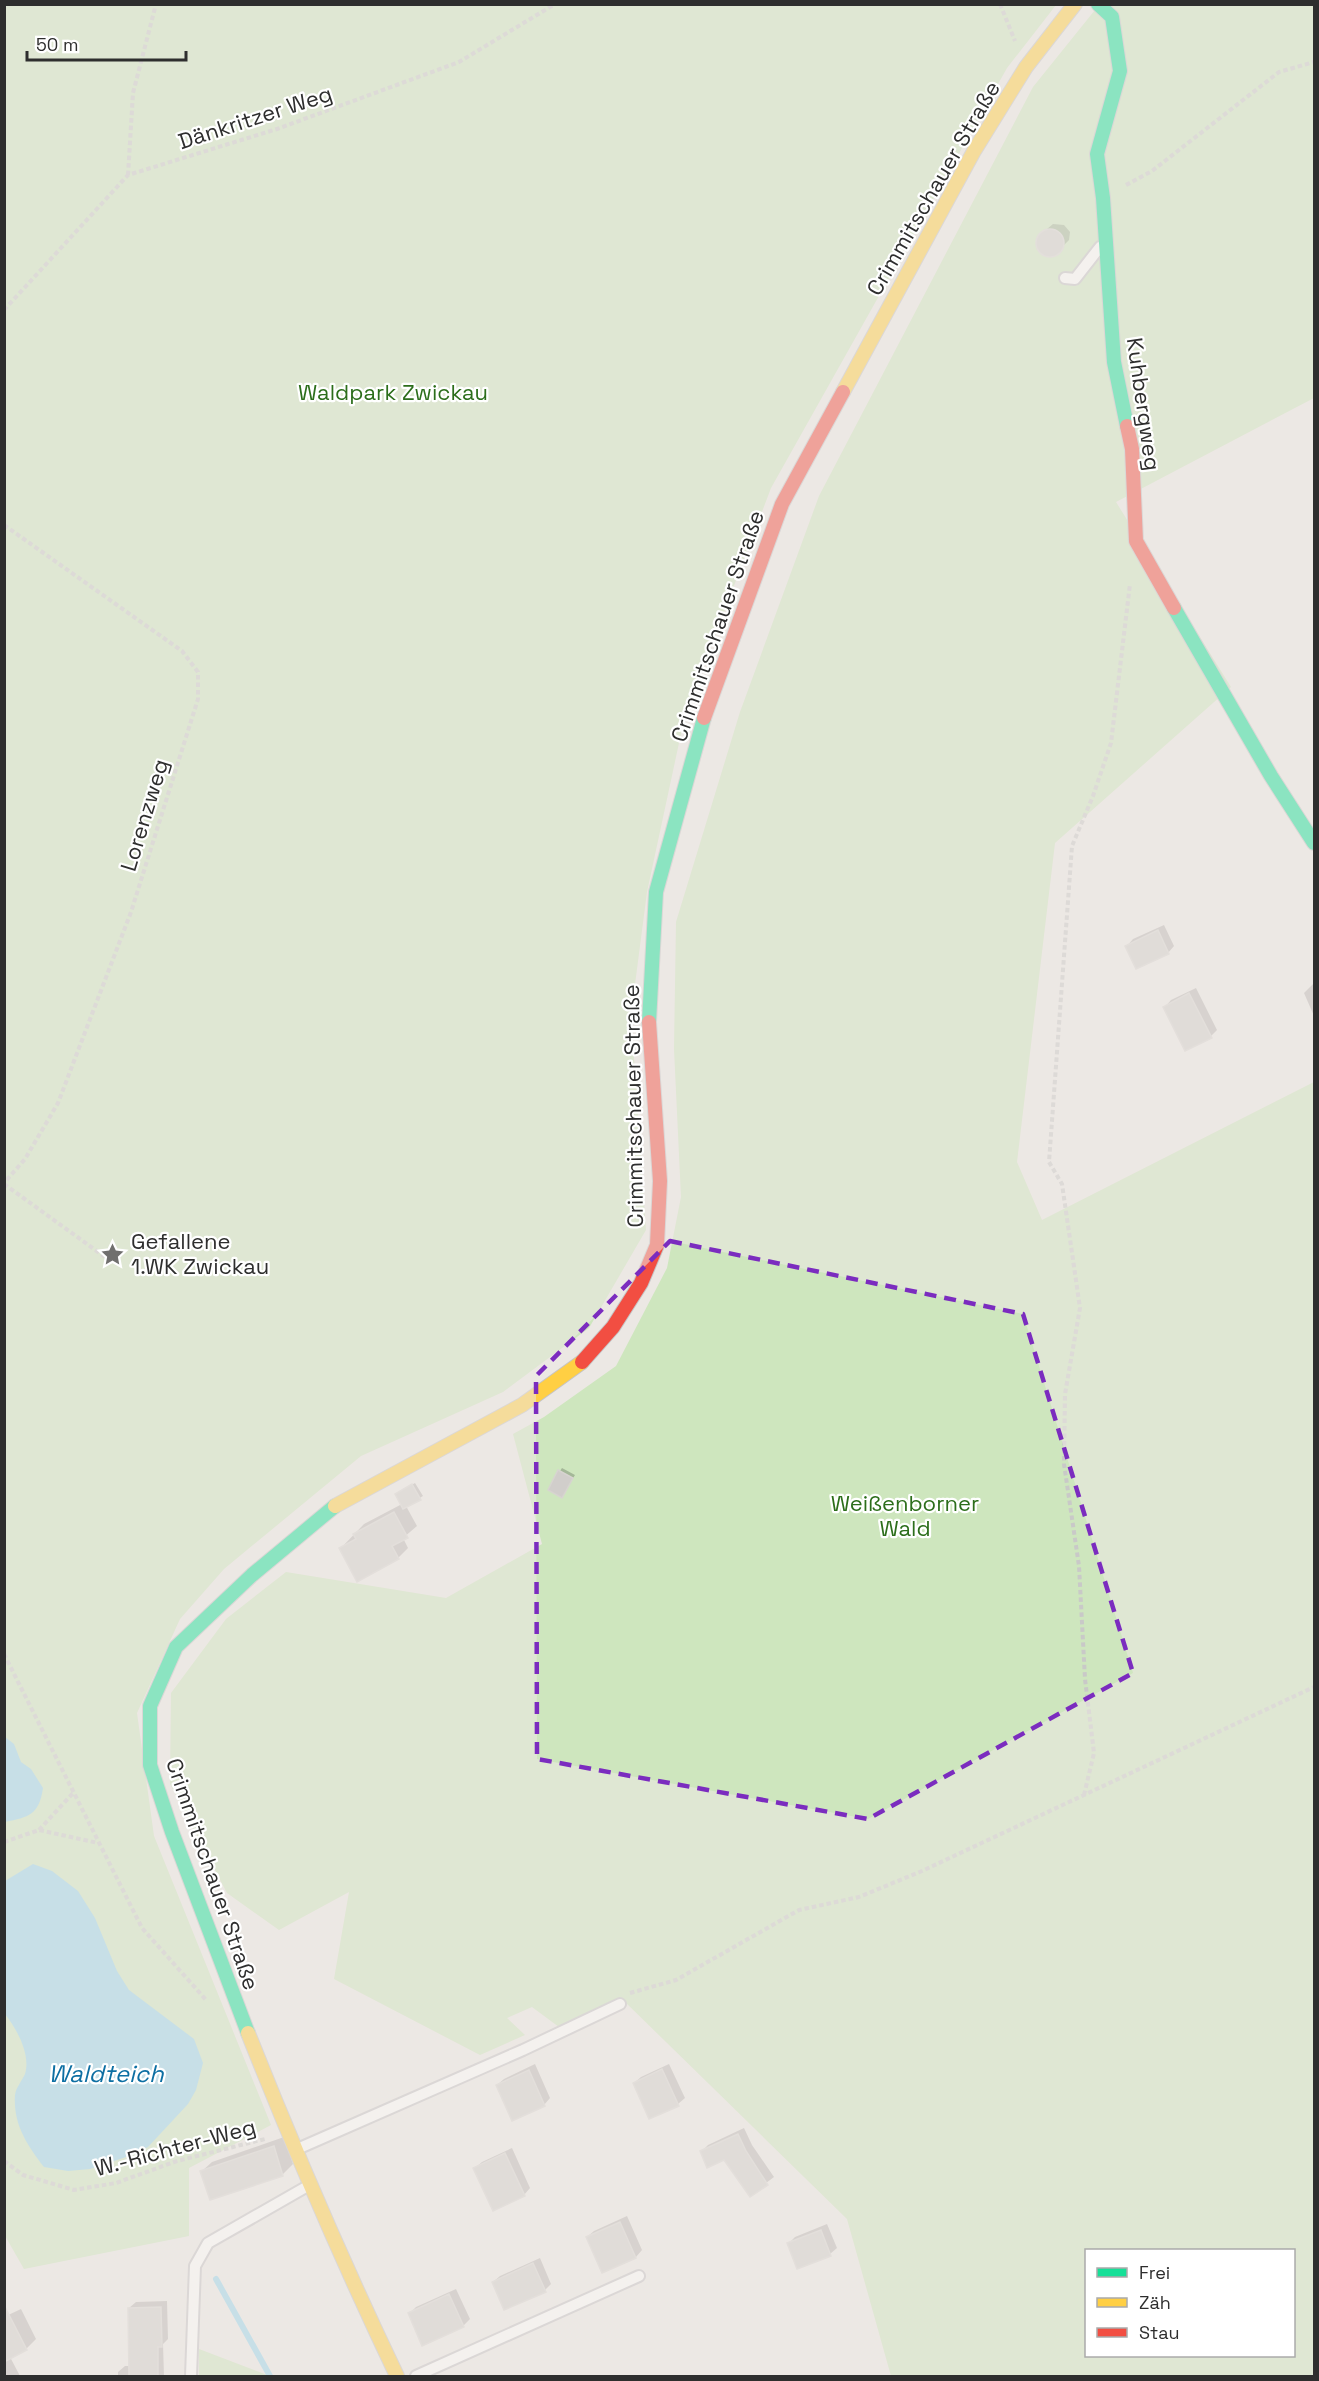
<svg xmlns="http://www.w3.org/2000/svg" width="1319" height="2381" font-family="'Space Grotesk',sans-serif">
	<rect width="100%" height="100%" fill="#ece8e4"/>
	<path fill="#cee6be" fill-rule="evenodd" d="M4 5H1056L1007 68 771 488 685 715 647 892 631 1015 646 1230 589 1328 503 1392 361 1456 224 1569 180 1619 137 1713 154 1836 271 2125 189 2168V2236L24 2269 4 2234Z
		M1099 5H1314V398L1116 502 1231 687 1055 843 1017 1162 1042 1220 1314 1082V2376H891L847 2219 622 1999 559 2027 532 2007 507 2018 525 2035 480 2055 334 1979 349 1892 279 1930 227 1893 170 1784 171 1693 226 1619 286 1572 446 1598 542 1544 513 1434 544 1417 616 1366 667 1268 681 1197 674 1049 676 922 740 712 819 496 1033 87ZM1086 2250H1294V2356H1086Z
		M199 2349 270 2376H199Z"/>
	<path fill="#99d6ec" d="M5 1737 14 1744 21 1762 31 1769 43 1788C39 1815 29 1817 5 1822Z
		M33 1864 52 1871 78 1891 95 1918 117 1971 129 1990 194 2039 203 2063 196 2090 188 2104 148 2147 132 2155 90 2169 68 2171 44 2167C27 2145 13 2124 15 2095 16 2087 22 2081 25 2074 31 2055 17 2029 5 2014V1881Z"/>
	<path fill="#0003" d="M1053 224 1064 225 1070 232 1069 240 1054 255 1045 254 1038 244 1041 234Z
		M1164 925 1174 946 1168 953 1127 946 1133 939Z
		M1314 983V1016L1304 993Z
		M1196 988 1217 1030 1211 1036 1165 1007 1171 1000Z
		M562 1468 575 1475 562 1496 560 1471Z
		M415 1483 423 1496 406 1506 417 1526 403 1538 408 1548 398 1558 341 1548 364 1524 402 1504 396 1494Z
		M535 2064 550 2098 544 2105 497 2085 504 2079Z
		M669 2064 685 2098 678 2104 650 2117 634 2083 641 2077Z
		M744 2128 752 2145 774 2177 750 2195 725 2158 701 2152 708 2145Z
		M284 2137 293 2164 283 2174 210 2198 201 2172 212 2162Z
		M512 2148 530 2188 524 2195 475 2168 482 2162Z
		M627 2216 642 2250 636 2257 603 2271 587 2237 594 2231Z
		M827 2224 837 2248 830 2254 798 2267 788 2244 795 2237Z
		M540 2258 551 2284 545 2290 493 2282 500 2276Z
		M456 2289 470 2319 463 2326 410 2313 416 2307Z
		M167 2301 168 2339 163 2344 164 2376H118V2372L125 2366H131L129 2308 136 2302Z
		M21 2309 36 2339 26 2349 10 2357 20 2376H4V2317Z"/>
	<g fill="none" stroke-linecap="round" stroke-linejoin="round">
		<path stroke="#99d6ec" stroke-width="6" d="M216 2279 270 2376"/>
	</g>
	<path fill="#d1cecb" stroke="#d7d4d0" stroke-width="1.5" d="M1036 243a14 14 0 1 1 28 0a14 14 0 1 1-28 0Z
		M1158 930 1169 954 1136 969 1125 946Z
		M1189 993 1212 1038 1185 1051 1163 1007Z
		M558 1470 573 1478 562 1498 548 1490Z
		M412 1484 421 1500 403 1509 395 1494Z
		M394 1512 408 1538 392 1546 399 1559 357 1582 339 1548 356 1539 353 1534Z
		M662 2069 679 2106 649 2119 633 2083Z
		M529 2070 545 2106 512 2121 496 2085Z
		M738 2134 746 2151 768 2185 750 2197 724 2160 707 2168 700 2151Z
		M274 2146 283 2176 210 2200 200 2171Z
		M505 2153 525 2196 493 2211 473 2168Z
		M620 2222 636 2258 602 2273 586 2237Z
		M821 2230 831 2256 797 2269 787 2243Z
		M533 2263 546 2292 504 2310 492 2282Z
		M449 2294 464 2327 422 2346 408 2313Z
		M4 2305 27 2350 4 2362Z
		M161 2307 162 2347H158V2376H129L128 2308Z"/>
	<g fill="none" stroke-linecap="round" stroke-linejoin="round">
		<defs>
			<path id="lane" d="M1065 278 1075 279 1100 247
				M295 2150 523 2050 620 2004
				M191 2376 195 2266 208 2243 306 2187
				M416 2376 639 2276"/>
			<path id="fast" d="M1098 4 1112 17 1120 71 1097 154 1103 198 1114 362 1127 426
				M1174 608 1271 776 1314 843
				M649 1022 656 892 704 718
				M248 2033 172 1832 150 1765V1706L176 1647 252 1575 335 1506"/>
			<path id="slow" d="M843 392 974 151 1026 67 1075 4
				M335 1506 522 1405 582 1362
				M248 2033C294 2149 343 2263 397 2376"/>
			<path id="jam" d="M1127 426 1132 449 1136 541 1174 608
				M704 718 782 504 843 392
				M582 1362 613 1327 641 1283 657 1245 660 1181 649 1022"/>
		</defs>
		<use href="#lane" stroke="#c5c4c5" stroke-width="14"/>
		<use href="#fast" stroke="#c5c4c5" stroke-width="16"/>
		<use href="#slow" stroke="#c5c4c5" stroke-width="16"/>
		<use href="#jam" stroke="#c5c4c5" stroke-width="16"/>
		<path stroke="#c9c9c8" stroke-width="4" stroke-dasharray="4.5 3" stroke-linecap="butt" d="M1000 4 1015 41
			M128 175 133 93 156 4
			M1126 185 1152 171 1279 72 1314 62
			M4 310 128 175 277 129 459 62 555 4
			M4 525 182 651 198 672V699L131 912 58 1103 25 1159 4 1183
			M4 1184 105 1257
			M4 1654 142 1928 207 2001
			M1084 1795 1094 1753 1085 1679 1079 1566 1064 1464 1065 1394 1080 1308 1062 1184 1049 1162 1072 846 1093 796 1111 743 1130 584
			M39 1830 74 1792
			M4 1842 39 1830 98 1843
			M630 1993 676 1980 799 1910 859 1897 922 1871 1314 1687
			M4 2161 23 2175 74 2190 116 2183 177 2161 265 2139"/>
		<use href="#lane" stroke="#fcfcfb" stroke-width="10"/>
		<use href="#fast" stroke="#16e098" stroke-width="14"/>
		<use href="#slow" stroke="#ffcf43" stroke-width="14"/>
		<use href="#jam" stroke="#f24e42" stroke-width="14"/>
	</g>
	<path d="M0 0H1319V2381H0ZM670 1241 1023 1314 1133 1673 868 1819 537 1759 536 1376Z" fill="#ece8e4" fill-opacity=".55" fill-rule="evenodd"/>
	<path fill="none" stroke="#7b2cbf" stroke-width="4.5" stroke-dasharray="12 8" stroke-linejoin="round" d="M670 1241 1023 1314 1133 1673 868 1819 537 1759 536 1376Z"/>
	<defs>
		<symbol id="sight-bare" viewBox="-9 -9 18 18"><path d="M0-6L1.8-2.2L6-1.7L2.9 1.2L3.7 5.4L0 3.3L-3.7 5.4L-2.9 1.2L-6-1.7L-1.8-2.2Z" fill="#706f6e" stroke="#fff" stroke-width="2.5" paint-order="stroke"/></symbol>
	</defs>
	<g fill-rule="evenodd">
		<use href="#sight-bare" x="96" y="1238" width="33" height="33"/>
	</g>
	<g text-anchor="middle" dominant-baseline="central" stroke-width="4.5" stroke-linejoin="round" paint-order="stroke">
		<g font-size="22" fill="#2e2e2e" stroke="#fff">
			<text transform="translate(255 117) rotate(-18)">Dänkritzer Weg</text>
			<text transform="translate(933 188) rotate(-60)">Crimmitschauer Straße</text>
			<text transform="translate(1144 404) rotate(82)">Kuhbergweg</text>
			<text transform="translate(717 626) rotate(-71)">Crimmitschauer Straße</text>
			<text transform="translate(144 815) rotate(-73)">Lorenzweg</text>
			<text transform="translate(633 1106) rotate(-91)">Crimmitschauer Straße</text>
			<text transform="translate(213 1874) rotate(71)">Crimmitschauer Straße</text>
			<text transform="translate(175 2147) rotate(-15)">W.-Richter-Weg</text>
		</g>
		<g font-size="22" fill="#2c6e1b" stroke="#fff">
			<text x="393" y="392">Waldpark Zwickau</text>
			<text x="905" y="1503">Weißenborner<tspan x="905" dy="25">Wald</tspan></text>
		</g>
		<g font-size="22" fill="#2e2e2e" stroke="#fff" text-anchor="start">
			<text x="131" y="1241">Gefallene<tspan x="131" dy="25">1.WK Zwickau</tspan></text>
		</g>
		<g font-size="24" font-style="italic" fill="#0d6fa3" stroke="#fff">
			<text x="106" y="2073">Waldteich</text>
		</g>
	</g>
	<rect width="1319" height="2381" fill="none" stroke="#2e2e2e" stroke-width="12"/>
	<rect x="1085" y="2249" width="210" height="108" fill="#ffffff" stroke="#ababab" stroke-width="1.5"/>
	<rect x="1097" y="2268" width="30" height="9" fill="#16e098" stroke="#ababab" stroke-width="1.5"/>
	<text x="1139" y="2279" font-size="18" fill="#2e2e2e">Frei</text>
	<rect x="1097" y="2298" width="30" height="9" fill="#ffcf43" stroke="#ababab" stroke-width="1.5"/>
	<text x="1139" y="2309" font-size="18" fill="#2e2e2e">Zäh</text>
	<rect x="1097" y="2328" width="30" height="9" fill="#f24e42" stroke="#ababab" stroke-width="1.5"/>
	<text x="1139" y="2339" font-size="18" fill="#2e2e2e">Stau</text>
	<path d="M27 51v9h159v-9" fill="none" stroke="#2e2e2e" stroke-width="3"/>
	<text x="36" y="51" font-size="18" fill="#2e2e2e" stroke="#ffffff" stroke-width="4.5" paint-order="stroke">50 m</text>
</svg>
